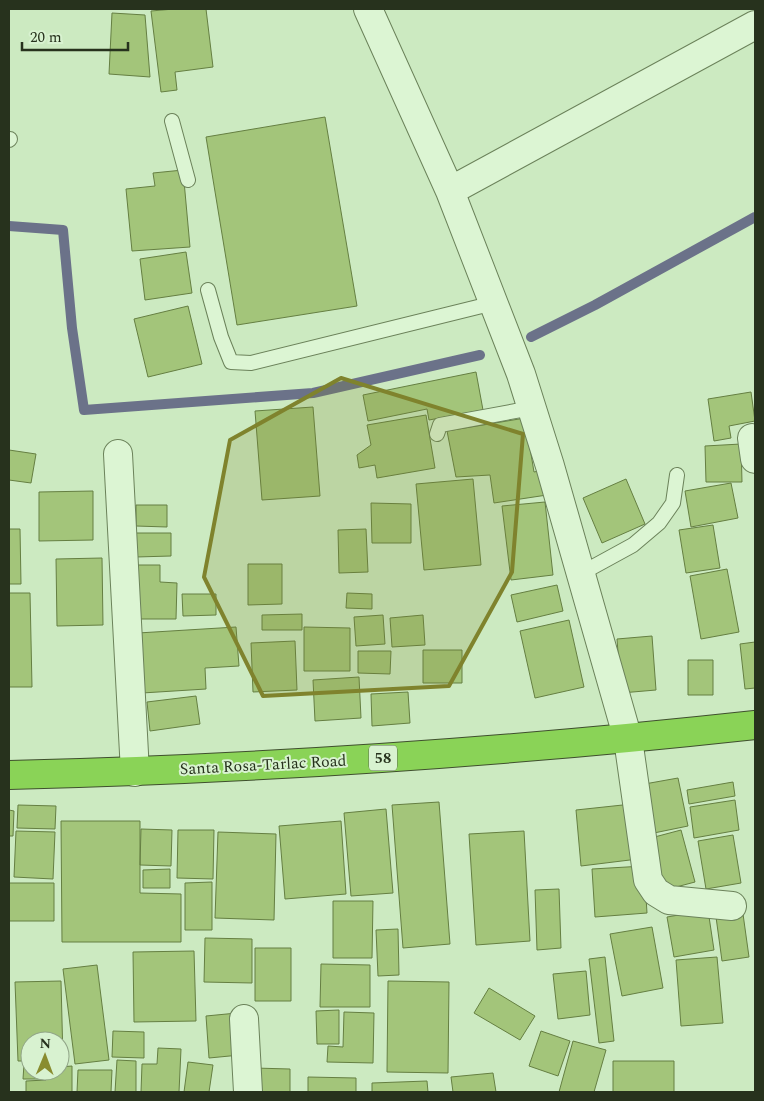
<svg xmlns="http://www.w3.org/2000/svg" width="764" height="1101" font-family="Spectral,serif">
	<rect width="100%" height="100%" fill="#cceac1"/>
	<g fill="none" stroke-linecap="round" stroke-linejoin="round">
		<path stroke="#6b7289" stroke-width="10" d="M9 226 63 230 72 328 84 410 313 393 480 355
			M531 337 595 305 755 217"/>
	</g>
	<path fill="#a3c57a" stroke="#657f42" d="M174 9H206L213 67 175 72 177 90 161 92 151 11Z
		M112 13 145 15 150 77 109 74Z
		M325 117 357 306 237 325 206 137Z
		M183 170 190 247 132 251 126 189 155 186 153 173Z
		M186 252 192 293 145 300 140 259Z
		M188 306 202 364 148 377 134 319Z
		M476 372 483 410 429 420 427 409 368 421 363 395Z
		M751 392 755 421 729 426 731 438 714 441 708 399Z
		M313 407 320 496 262 500 255 411Z
		M426 415 435 468 377 478 375 465 359 468 357 455 371 445 367 425Z
		M525 418 534 472 543 470 547 495 494 503 490 475 456 477 447 431Z
		M741 444 742 482H706L705 446Z
		M9 450 36 454 31 483 9 480Z
		M473 479 481 565 424 570 416 484Z
		M626 479 645 524 602 543 583 498Z
		M731 483 738 518 691 527 685 491Z
		M93 491V540L39 541V492Z
		M545 502 553 575 511 580 502 506Z
		M371 503 411 504V543H372Z
		M136 505H167V527L136 526Z
		M713 525 720 568 686 573 679 530Z
		M9 529H20L21 584H9Z
		M366 529 368 572 339 573 338 530Z
		M136 533H171V556L136 557Z
		M102 558 103 625 57 626 56 559Z
		M248 564H282V604L248 605Z
		M138 565H160V582L177 583 176 619H136Z
		M727 569 739 632 701 639 690 576Z
		M557 585 563 611 517 622 511 595Z
		M9 593H30L32 687H9Z
		M347 593 372 594V609L346 608Z
		M182 594H216V615L183 616Z
		M302 614V630H262V615Z
		M383 615 385 644 356 646 354 617Z
		M423 615 425 645 392 647 390 618Z
		M569 620 584 687 535 698 520 631Z
		M236 627 239 666 205 668 206 689 142 693 138 633Z
		M304 627 350 628V671H304Z
		M652 636 656 690 621 693 617 639Z
		M295 641 297 690 253 692 251 643Z
		M755 642V688L745 689 740 644Z
		M423 650H462V683H423Z
		M358 651H391L390 674 358 673Z
		M688 660H713V695H688Z
		M359 677 361 718 315 721 313 680Z
		M408 692 410 723 372 726 371 694Z
		M196 696 200 724 150 731 147 702Z
		M678 778 688 826 649 834 639 785Z
		M733 782 735 796 689 804 687 790Z
		M735 800 739 830 694 838 690 807Z
		M439 802 450 944 403 948 392 805Z
		M632 804 638 859 581 866 576 810Z
		M18 805 56 806 55 829 17 828Z
		M386 809 393 893 351 896 344 813Z
		M9 810 14 811 13 836H9Z
		M61 821H140V893L181 894V942H62Z
		M341 821 346 894 285 899 279 826Z
		M141 829 172 830 171 866 140 865Z
		M178 830H214L213 879 177 878Z
		M681 830 695 882 661 891 647 839Z
		M16 831 55 832 53 879 14 877Z
		M524 831 530 941 476 945 469 834Z
		M218 832 276 834 274 920 215 918Z
		M733 835 741 883 706 889 698 841Z
		M644 866 647 913 595 917 592 869Z
		M170 869V888H143V870Z
		M212 882V930H185V883Z
		M9 883H54V921H9Z
		M559 889 561 948 537 950 535 890Z
		M333 901H373L372 958H333Z
		M708 910 714 950 674 957 667 917Z
		M743 914 749 957 722 961 716 917Z
		M652 927 663 988 622 996 610 934Z
		M398 929 399 975 378 976 376 930Z
		M205 938 252 939V983L204 982Z
		M255 948H291V1001H255Z
		M194 951 196 1021 134 1022 133 952Z
		M605 957 614 1041 599 1043 589 959Z
		M717 957 723 1023 681 1026 676 960Z
		M321 964 370 965V1007H320Z
		M97 965 109 1060 75 1064 63 969Z
		M586 971 590 1015 558 1019 553 974Z
		M61 981 63 1060 60 1061V1041H30V1061H18L15 982Z
		M388 981 449 982 448 1073 387 1072Z
		M489 988 535 1016 520 1040 474 1013Z
		M339 1010V1044H317L316 1011Z
		M344 1012 374 1013 373 1063 327 1062 328 1046 343 1047Z
		M237 1013 240 1055 209 1058 206 1016Z
		M113 1031 144 1032V1058L112 1057Z
		M541 1031 570 1041 558 1076 529 1066Z
		M573 1041 606 1050 594 1092H559Z
		M158 1048 181 1049 179 1092H141L142 1064H157Z
		M117 1060 136 1061V1092H115Z
		M613 1061H674V1092H613Z
		M188 1062 213 1065 209 1092H184Z
		M24 1064 30 1065V1071H43V1079H23Z
		M72 1066V1092H26V1081L46 1080V1071H60V1067Z
		M254 1068 290 1069V1092H253Z
		M78 1070H112L111 1092H77Z
		M493 1073 496 1092H453L451 1077Z
		M308 1077 356 1078V1092H308Z
		M427 1081 428 1092H372V1083Z"/>
	<g fill="none" stroke-linecap="round" stroke-linejoin="round">
		<defs>
			<path id="lane" d="M172 121 188 180
				M9 140 10 139
				M208 290 221 337 231 362 251 363 494 303
				M437 434 440 425 532 408
				M580 574 633 545 659 523 673 503 677 475"/>
			<path id="street" d="M368 9 450 191 521 374 550 466 628 739 648 880 656 892 669 900 732 906
				M450 191 755 25
				M752 438 755 459
				M118 454 135 772
				M244 1019 248 1092"/>
			<path id="highway" d="M9 775C258 769 507 752 755 725"/>
		</defs>
		<use href="#lane" stroke="#6b825a" stroke-width="16"/>
		<use href="#street" stroke="#6b825a" stroke-width="30"/>
		<use href="#highway" stroke="#3f4f2e" stroke-width="30"/>
		<use href="#lane" stroke="#dcf5d3" stroke-width="14"/>
		<use href="#street" stroke="#dcf5d3" stroke-width="28"/>
		<use href="#highway" stroke="#8ad357" stroke-width="28"/>
	</g>
	<path fill="#7f832d" fill-opacity="0.2" stroke="#7f832d" stroke-width="4" stroke-linejoin="round" d="M341 378 523 434 512 572 449 686 263 696 204 577 230 440Z"/>
	<g text-anchor="middle" dominant-baseline="central" stroke-width="4" stroke-linejoin="round" paint-order="stroke">
		<rect fill="#d8f2d0" stroke="#5c6c53" stroke-width="1" x="369" y="745.5" width="28" height="25" rx="4"/>
		<g font-size="15" font-weight="bold" fill="#27321d">
			<text x="383" y="758">58</text>
		</g>
		<g font-size="16" fill="#27321d" stroke="#d8f2d0">
			<text transform="translate(263 765) rotate(-3)">Santa Rosa-Tarlac Road</text>
		</g>
	</g>
	<rect width="764" height="1101" fill="none" stroke="#27321d" stroke-width="20"/>
	<g transform="translate(45 1056) rotate(1)"><circle r="24" fill="#d8f2d0" stroke="#91a588"/>
	<path d="M0-4L9 19L0 12L-9 19Z" fill="#898c2f"/>
	<text y="-8" font-size="14" font-weight="bold" text-anchor="middle" fill="#27321d">N</text>
	</g>
	<path d="M22 42v8h106v-8" fill="none" stroke="#27321d" stroke-width="2.5"/>
	<text x="30" y="42" font-size="15" fill="#27321d" stroke="#d8f2d0" stroke-width="4" paint-order="stroke">20 m</text>
</svg>
